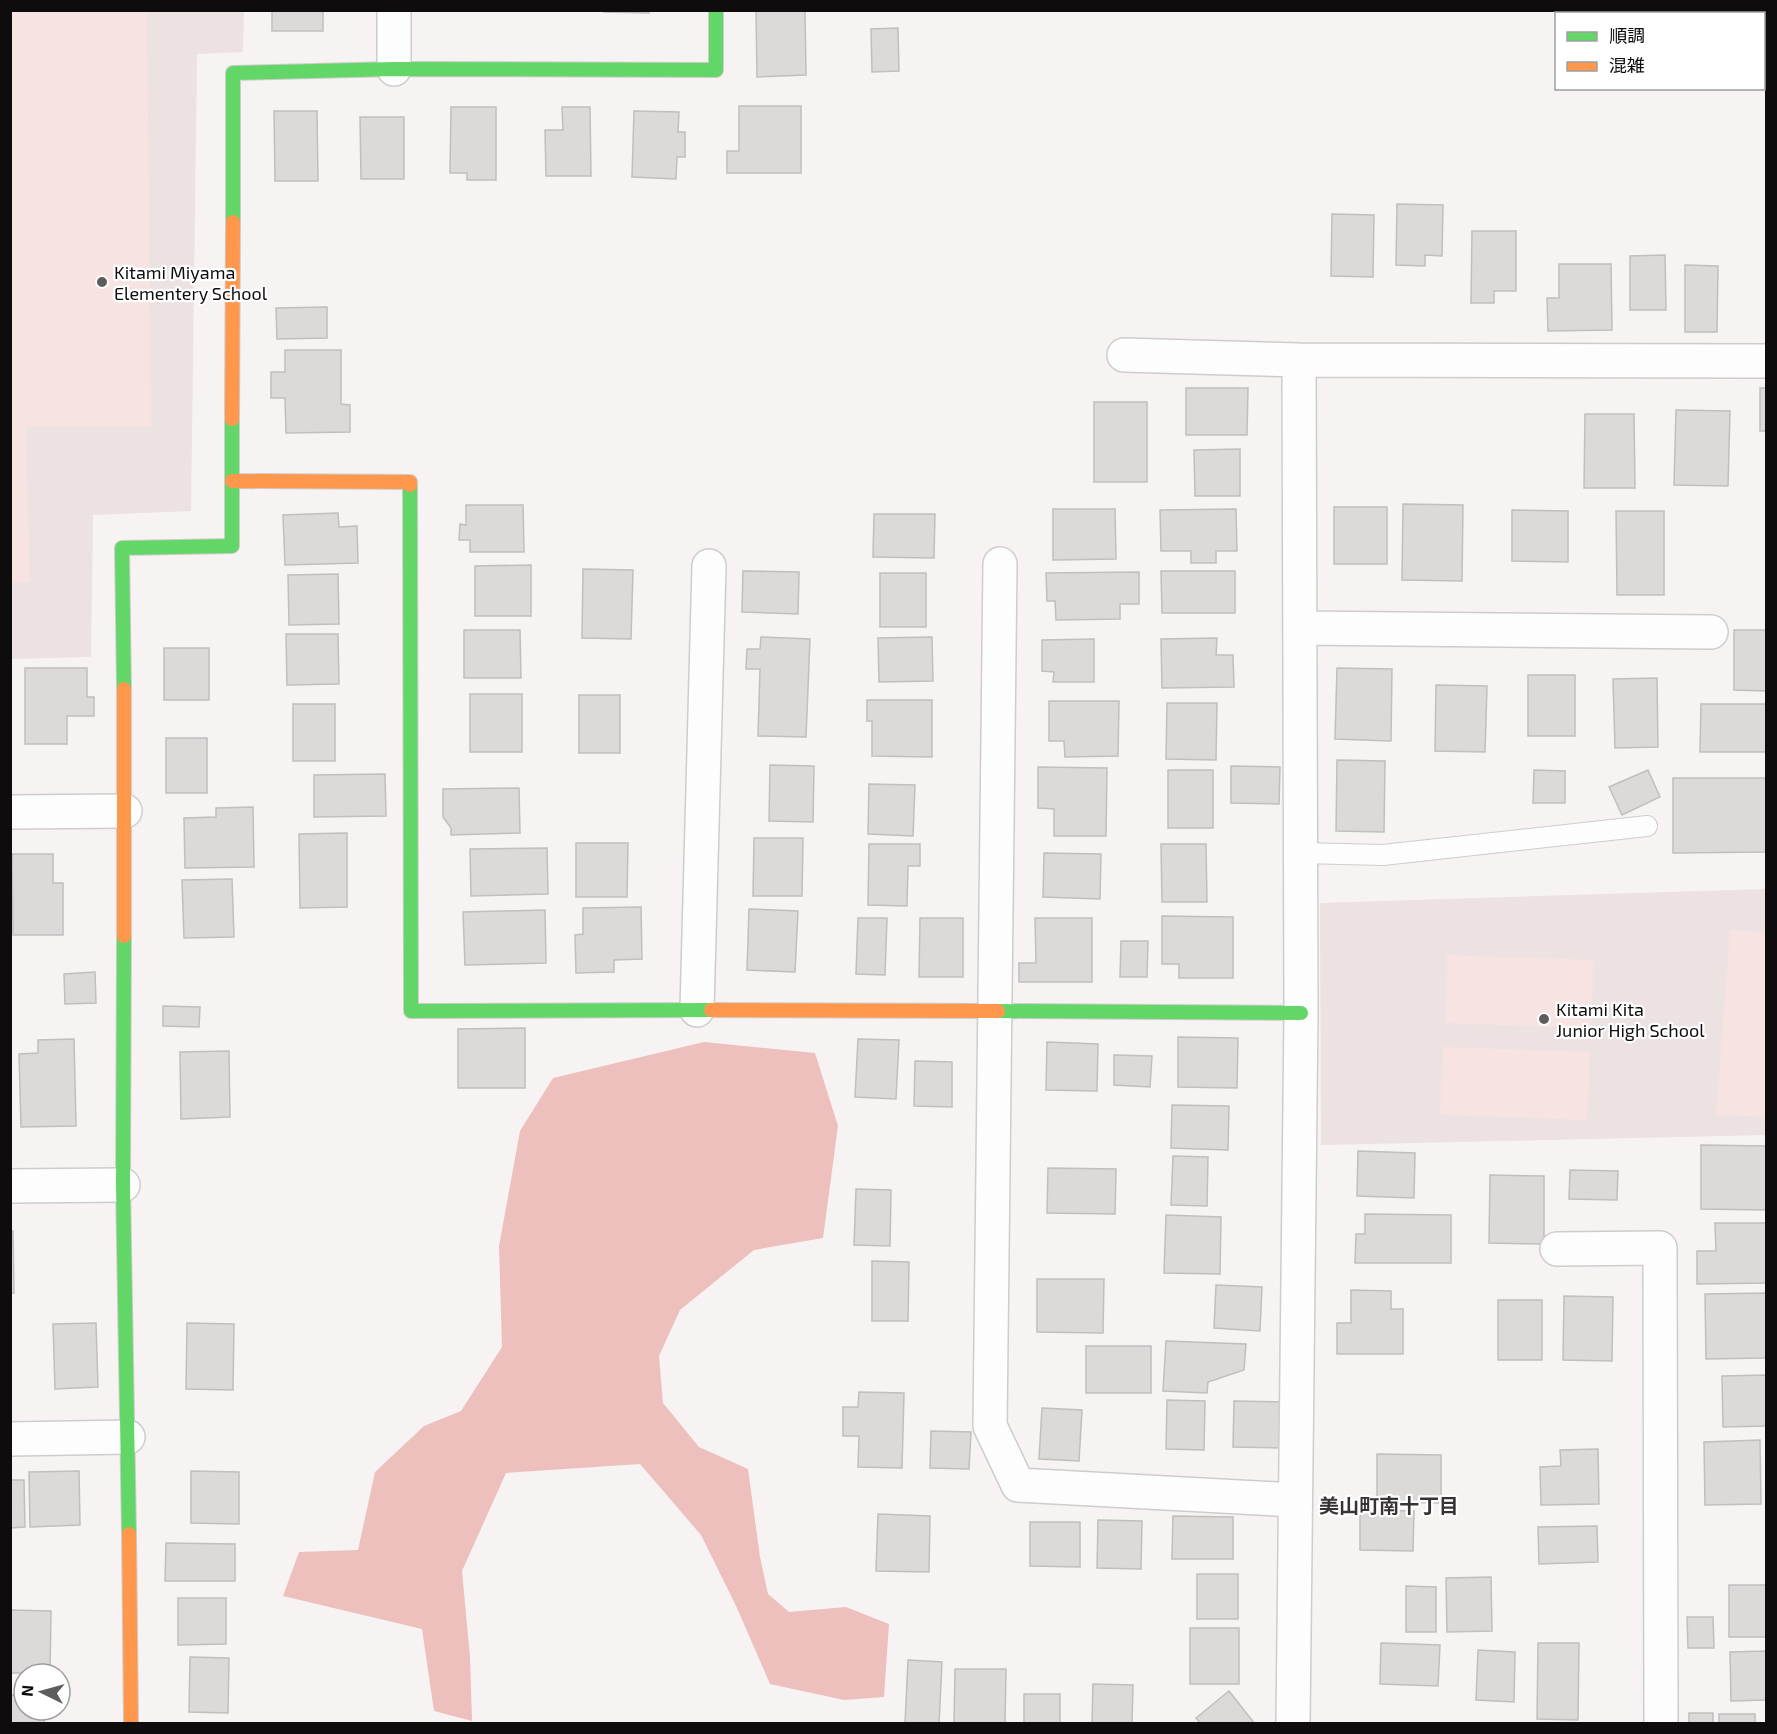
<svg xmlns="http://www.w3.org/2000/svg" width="1777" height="1734" font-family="'Exo 2','Noto Sans JP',sans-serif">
	<rect width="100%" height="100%" fill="#f6f3f2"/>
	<path fill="#ebe2e1" d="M10 11H244L243 52 197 54 191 511 93 515 91 657 11 659Z
		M1766 889V1135L1321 1145 1320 903Z"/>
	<path fill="#f7e4e2" d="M10 11H147L151 427H26L30 582H10Z
		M1730 930 1766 932V1117L1716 1115Z
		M1447 955 1594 960 1591 1028 1445 1023Z
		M1443 1047 1590 1052 1587 1120 1440 1115Z"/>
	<path fill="#edc0bd" d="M704 1042 815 1053 838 1126 823 1238 754 1250 680 1310 659 1356 663 1403 699 1447 748 1469 760 1557 768 1594 789 1612 846 1607 889 1624 884 1697 844 1700 770 1684 737 1608 701 1535 640 1464 506 1473 462 1571 470 1657 472 1721 434 1711 422 1629 283 1596 299 1552 358 1550 375 1472 424 1426 461 1411 502 1347 499 1246 520 1131 553 1078Z"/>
	<path fill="#dcdad9" stroke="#c0bebe" stroke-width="1.5" d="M272 10H323V31H272Z
		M604 10H649V13L604 12Z
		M756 10H805L806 75 757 77Z
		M898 28 899 71 872 72 871 29Z
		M739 106H801V173H727V151H739Z
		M451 107H496V180H467V173H450Z
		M562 107H590L591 176H546L545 130H563Z
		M274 111H317L318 181H275Z
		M634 111 679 112 678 132H685V157H677L676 179 632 177Z
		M360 117H404V179H361Z
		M1397 204 1443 205 1442 256 1425 255V266L1396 265Z
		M1332 214 1374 215 1373 277 1331 276Z
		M1472 231H1516V291H1494V303H1471Z
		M1665 255 1666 310H1630V256Z
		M1559 264H1611L1612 330 1548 331 1547 298H1559Z
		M1685 265 1718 266 1717 332H1685Z
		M327 307V338L277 339 276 308Z
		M285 350H341V404L350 405V432L286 433 285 398H271V372H285Z
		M1186 388H1248L1247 435H1186Z
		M1760 388H1766V431H1760Z
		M1094 402H1147V482H1094Z
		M1676 410 1730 411 1728 486 1674 485Z
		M1585 414H1634L1635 488H1584Z
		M1240 449V496H1195L1194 450Z
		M1403 504 1463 505 1462 581 1402 580Z
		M466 505H523L524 552H470V540H459L460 524 466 525Z
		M1334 507H1387V564H1334Z
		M1053 509H1115L1116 559 1053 560Z
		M1236 509 1237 551H1216V563H1191V551H1161L1160 510Z
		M1512 510 1568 511V562L1512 561Z
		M1616 511H1664V595H1617Z
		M338 513 339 527 357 526 358 563 285 565 283 515Z
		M874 514H935L934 558 873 557Z
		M531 565V616H475V566Z
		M583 569 633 570 631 639 582 638Z
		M743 571 799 572 798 614 742 612Z
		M1161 571H1235V613H1162Z
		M1139 572V604H1120V619L1056 620 1055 601H1047L1046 573Z
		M880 573H926V627H880Z
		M338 574 339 624 289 625 288 575Z
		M464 630H520L521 678H464Z
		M1734 630H1766V691L1734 690Z
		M286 634H338L339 684 287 685Z
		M761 637 810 639 806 737 758 736 760 669H746L747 649H760Z
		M932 637 933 681 879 682 878 638Z
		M1217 638 1216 655H1233L1234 687 1162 688 1161 639Z
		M1094 639V682H1053L1054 672 1042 671V640Z
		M164 648H209V700H164Z
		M25 668H87V697H94V716H67V744H25Z
		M1337 668 1392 669 1391 741 1335 739Z
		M1528 675H1575V736H1528Z
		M1657 678 1658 747 1615 748 1613 679Z
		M1436 685 1487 686 1485 752 1435 751Z
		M470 694H522V752H470Z
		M579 695H620V753H579Z
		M867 700H932V757L872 756V721H867Z
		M1049 701H1119L1118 756 1065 757 1064 741H1049Z
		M1167 703H1217L1216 760 1166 759Z
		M293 704H335V761H293Z
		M1701 704H1766V752H1700Z
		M166 738H207V793H166Z
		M1337 760 1385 761 1384 832 1336 831Z
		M770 765 814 766 813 822 769 821Z
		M1231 766 1280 767 1279 804 1231 803Z
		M1038 767 1107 768 1106 836H1054V809L1038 808Z
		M1168 770H1213V828H1168Z
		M1534 770 1565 771V803H1533Z
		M1648 770 1660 797 1622 815 1609 787Z
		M385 774 386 816 314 817V775Z
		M1673 778H1766V852L1673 853Z
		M869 784 915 785 913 836 868 834Z
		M519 788 520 833 451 835V828L443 817V789Z
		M253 807 254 867 185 868 184 818 216 817V808Z
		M347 833V907L300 908 299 834Z
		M754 838H803L802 896H753Z
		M576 843H628L627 897H576Z
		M869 844H920V866H908L907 906 868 905Z
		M1161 844H1206L1207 902H1162Z
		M547 848 548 894 471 896 470 849Z
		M1044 853 1101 854 1100 899 1043 897Z
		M12 854H53V883H63V935H13Z
		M232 879 234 937 184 938 182 880Z
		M641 907 642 959 614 960V972L576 973 575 935 583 934V908Z
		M749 909 798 911 795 972 747 970Z
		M545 910 546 963 465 965 463 912Z
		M1162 916 1233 917V978H1179V964H1162Z
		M858 918H887L885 975 856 974Z
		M920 918H963V977H919Z
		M1035 918H1092V982H1019V963H1036Z
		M1121 941H1148L1147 977H1120Z
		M95 972 96 1003 65 1004 64 974Z
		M163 1006 200 1007 199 1027 163 1026Z
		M525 1028V1088H458V1029Z
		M1178 1037 1238 1038 1237 1088 1178 1087Z
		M74 1039 76 1126 21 1127 19 1054 38 1053V1040Z
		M858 1039 899 1040 896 1099 855 1097Z
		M1047 1042 1098 1044 1097 1091 1046 1090Z
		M229 1051 230 1117 181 1119 180 1052Z
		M1114 1055 1152 1056 1150 1087 1114 1085Z
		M915 1061 952 1062V1107L914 1106Z
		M1172 1105 1229 1106 1228 1150 1171 1148Z
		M1701 1145 1766 1146V1210L1701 1209Z
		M1358 1151 1415 1153 1414 1198 1357 1196Z
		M1173 1156 1208 1157 1207 1206 1171 1205Z
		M1048 1168 1116 1169 1115 1214 1047 1213Z
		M1570 1170 1618 1171 1617 1200 1569 1199Z
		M1490 1175 1544 1176V1244L1489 1243Z
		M856 1189 891 1190 890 1246 854 1245Z
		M1365 1214 1451 1215V1263H1355L1356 1234H1365Z
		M1166 1215 1221 1217 1220 1274 1164 1273Z
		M1715 1223H1766V1283L1697 1284V1251H1716Z
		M10 1231H13L14 1293H10Z
		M872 1261 909 1262 908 1321H872Z
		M1037 1279H1104L1103 1333 1037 1332Z
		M1216 1285 1262 1287 1260 1331 1214 1328Z
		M1351 1290 1391 1291V1309H1403V1354H1337V1323H1351Z
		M1766 1293V1358L1706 1359 1705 1294Z
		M1564 1296 1613 1297 1612 1361 1563 1360Z
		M1498 1300H1542V1360H1498Z
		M96 1323 98 1387 55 1389 53 1324Z
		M187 1323 234 1324 233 1390 186 1389Z
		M1166 1341 1246 1344 1244 1370 1208 1382 1207 1393 1163 1391Z
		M1086 1346H1151V1393H1086Z
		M1766 1375V1426L1723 1427 1722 1376Z
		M859 1392 904 1393 902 1468 858 1467 859 1436H843V1407H858Z
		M1167 1400 1205 1401 1204 1450 1166 1449Z
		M1234 1401 1283 1402 1282 1448 1233 1447Z
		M1042 1408 1082 1410 1079 1461 1039 1459Z
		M931 1431 971 1432 969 1469 930 1468Z
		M1760 1440 1761 1504 1705 1505 1704 1442Z
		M1598 1449 1599 1504 1541 1505 1540 1467 1561 1466 1560 1450Z
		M1377 1454 1441 1455V1503L1377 1502Z
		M79 1471 80 1525 30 1527 29 1472Z
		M191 1471 239 1472V1524L191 1523Z
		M10 1480H24L25 1527 10 1528Z
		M1360 1510 1414 1511 1413 1551 1360 1550Z
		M878 1514 930 1516 929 1572 876 1571Z
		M1173 1516 1233 1517V1559H1172Z
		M1098 1520 1142 1521 1141 1569 1097 1568Z
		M1030 1522H1080V1567L1030 1566Z
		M1597 1526 1598 1562 1539 1564 1538 1527Z
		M166 1543 235 1544V1581H165Z
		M1197 1574H1238V1619H1197Z
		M1491 1577 1492 1631 1447 1632 1446 1578Z
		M1729 1585H1766V1637H1729Z
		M1406 1586 1436 1587V1632H1406Z
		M178 1598H226V1644L178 1645Z
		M10 1610 51 1611 50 1673H10Z
		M1687 1617H1713L1714 1648H1688Z
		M1190 1628H1239V1684H1190Z
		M1381 1643 1440 1645 1438 1686 1380 1684Z
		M1538 1643H1579L1578 1720 1537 1719Z
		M1478 1650 1515 1652 1514 1702 1476 1700Z
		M1766 1651V1700L1731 1701 1730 1652Z
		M190 1657 229 1658 228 1713 189 1712Z
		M908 1660 942 1662 939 1724H905Z
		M955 1669H1006L1005 1724H954Z
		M1093 1684 1133 1685 1132 1724H1092Z
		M1229 1691 1255 1724H1201L1196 1718Z
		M1024 1694H1060V1724H1024Z
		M10 1695H24V1710H44V1724H10Z
		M1689 1713H1713V1724H1689Z
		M1719 1714H1755V1724H1719Z"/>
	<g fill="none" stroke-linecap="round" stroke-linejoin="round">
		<defs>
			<path id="lane" d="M1300 853 1383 855 1647 826"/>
			<path id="street" d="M394 10V69
				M1124 355 1299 360 1766 361
				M1000 564 990 1426 1018 1485 1295 1500
				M1300 628 1711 632
				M10 812 125 811
				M697 1010 709 566
				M10 1186 123 1185
				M1557 1249 1660 1248 1661 1724
				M10 1439 128 1437
				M1293 1724 1301 1013 1299 360"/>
			<path id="fast" d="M233 222V73L394 69 716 70V10
				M410 485 411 1011 711 1010
				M124 689 122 548 232 546V419
				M124 936 123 1185 129 1534
				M998 1011 1301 1013"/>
			<path id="slow" d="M232 419 233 222
				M232 481 410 482V485
				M124 689V936
				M711 1010 998 1011
				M129 1534 131 1724"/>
		</defs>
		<use href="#lane" stroke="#cecccc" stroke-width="22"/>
		<use href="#street" stroke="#cecccc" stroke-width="36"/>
		<use href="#fast" stroke="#cecccc" stroke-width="16"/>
		<use href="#slow" stroke="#cecccc" stroke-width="16"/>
		<use href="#lane" stroke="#fefdfd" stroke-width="20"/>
		<use href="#street" stroke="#fefdfd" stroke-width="33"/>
		<use href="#fast" stroke="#63d668" stroke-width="14"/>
		<use href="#slow" stroke="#ff974d" stroke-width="14"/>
	</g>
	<g fill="#5f5d5c" stroke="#fff" stroke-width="2">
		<circle cx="102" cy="282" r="6"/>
		<circle cx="1544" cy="1019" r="6"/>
	</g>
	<g text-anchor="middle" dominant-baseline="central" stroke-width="4.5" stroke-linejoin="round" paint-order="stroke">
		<g font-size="18" fill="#0e0c0c" stroke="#fff" text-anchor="start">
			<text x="114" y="272">Kitami Miyama<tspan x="114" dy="21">Elementery School</tspan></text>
			<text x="1556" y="1009">Kitami Kita<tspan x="1556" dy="21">Junior High School</tspan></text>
		</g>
		<g font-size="20" font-weight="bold" fill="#373333" stroke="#fff">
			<text x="1389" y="1505">美山町南十丁目</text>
		</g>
	</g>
	<rect width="1777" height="1734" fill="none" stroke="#0e0c0c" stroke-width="24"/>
	<rect x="1555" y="12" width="210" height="78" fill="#ffffff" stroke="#9f9e9e" stroke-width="1.5"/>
	<rect x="1567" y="32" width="30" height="9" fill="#63d668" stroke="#9f9e9e" stroke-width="1.5"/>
	<text x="1609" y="42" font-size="18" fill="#0e0c0c">順調</text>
	<rect x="1567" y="62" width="30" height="9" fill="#ff974d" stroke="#9f9e9e" stroke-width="1.5"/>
	<text x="1609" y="72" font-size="18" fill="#0e0c0c">混雑</text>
	<g transform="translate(42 1692) rotate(275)"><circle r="28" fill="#ffffff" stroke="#9f9e9e" stroke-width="1.5"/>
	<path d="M0-4.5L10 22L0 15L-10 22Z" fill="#5f5d5c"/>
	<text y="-9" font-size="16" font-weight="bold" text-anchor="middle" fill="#0e0c0c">N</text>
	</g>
</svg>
